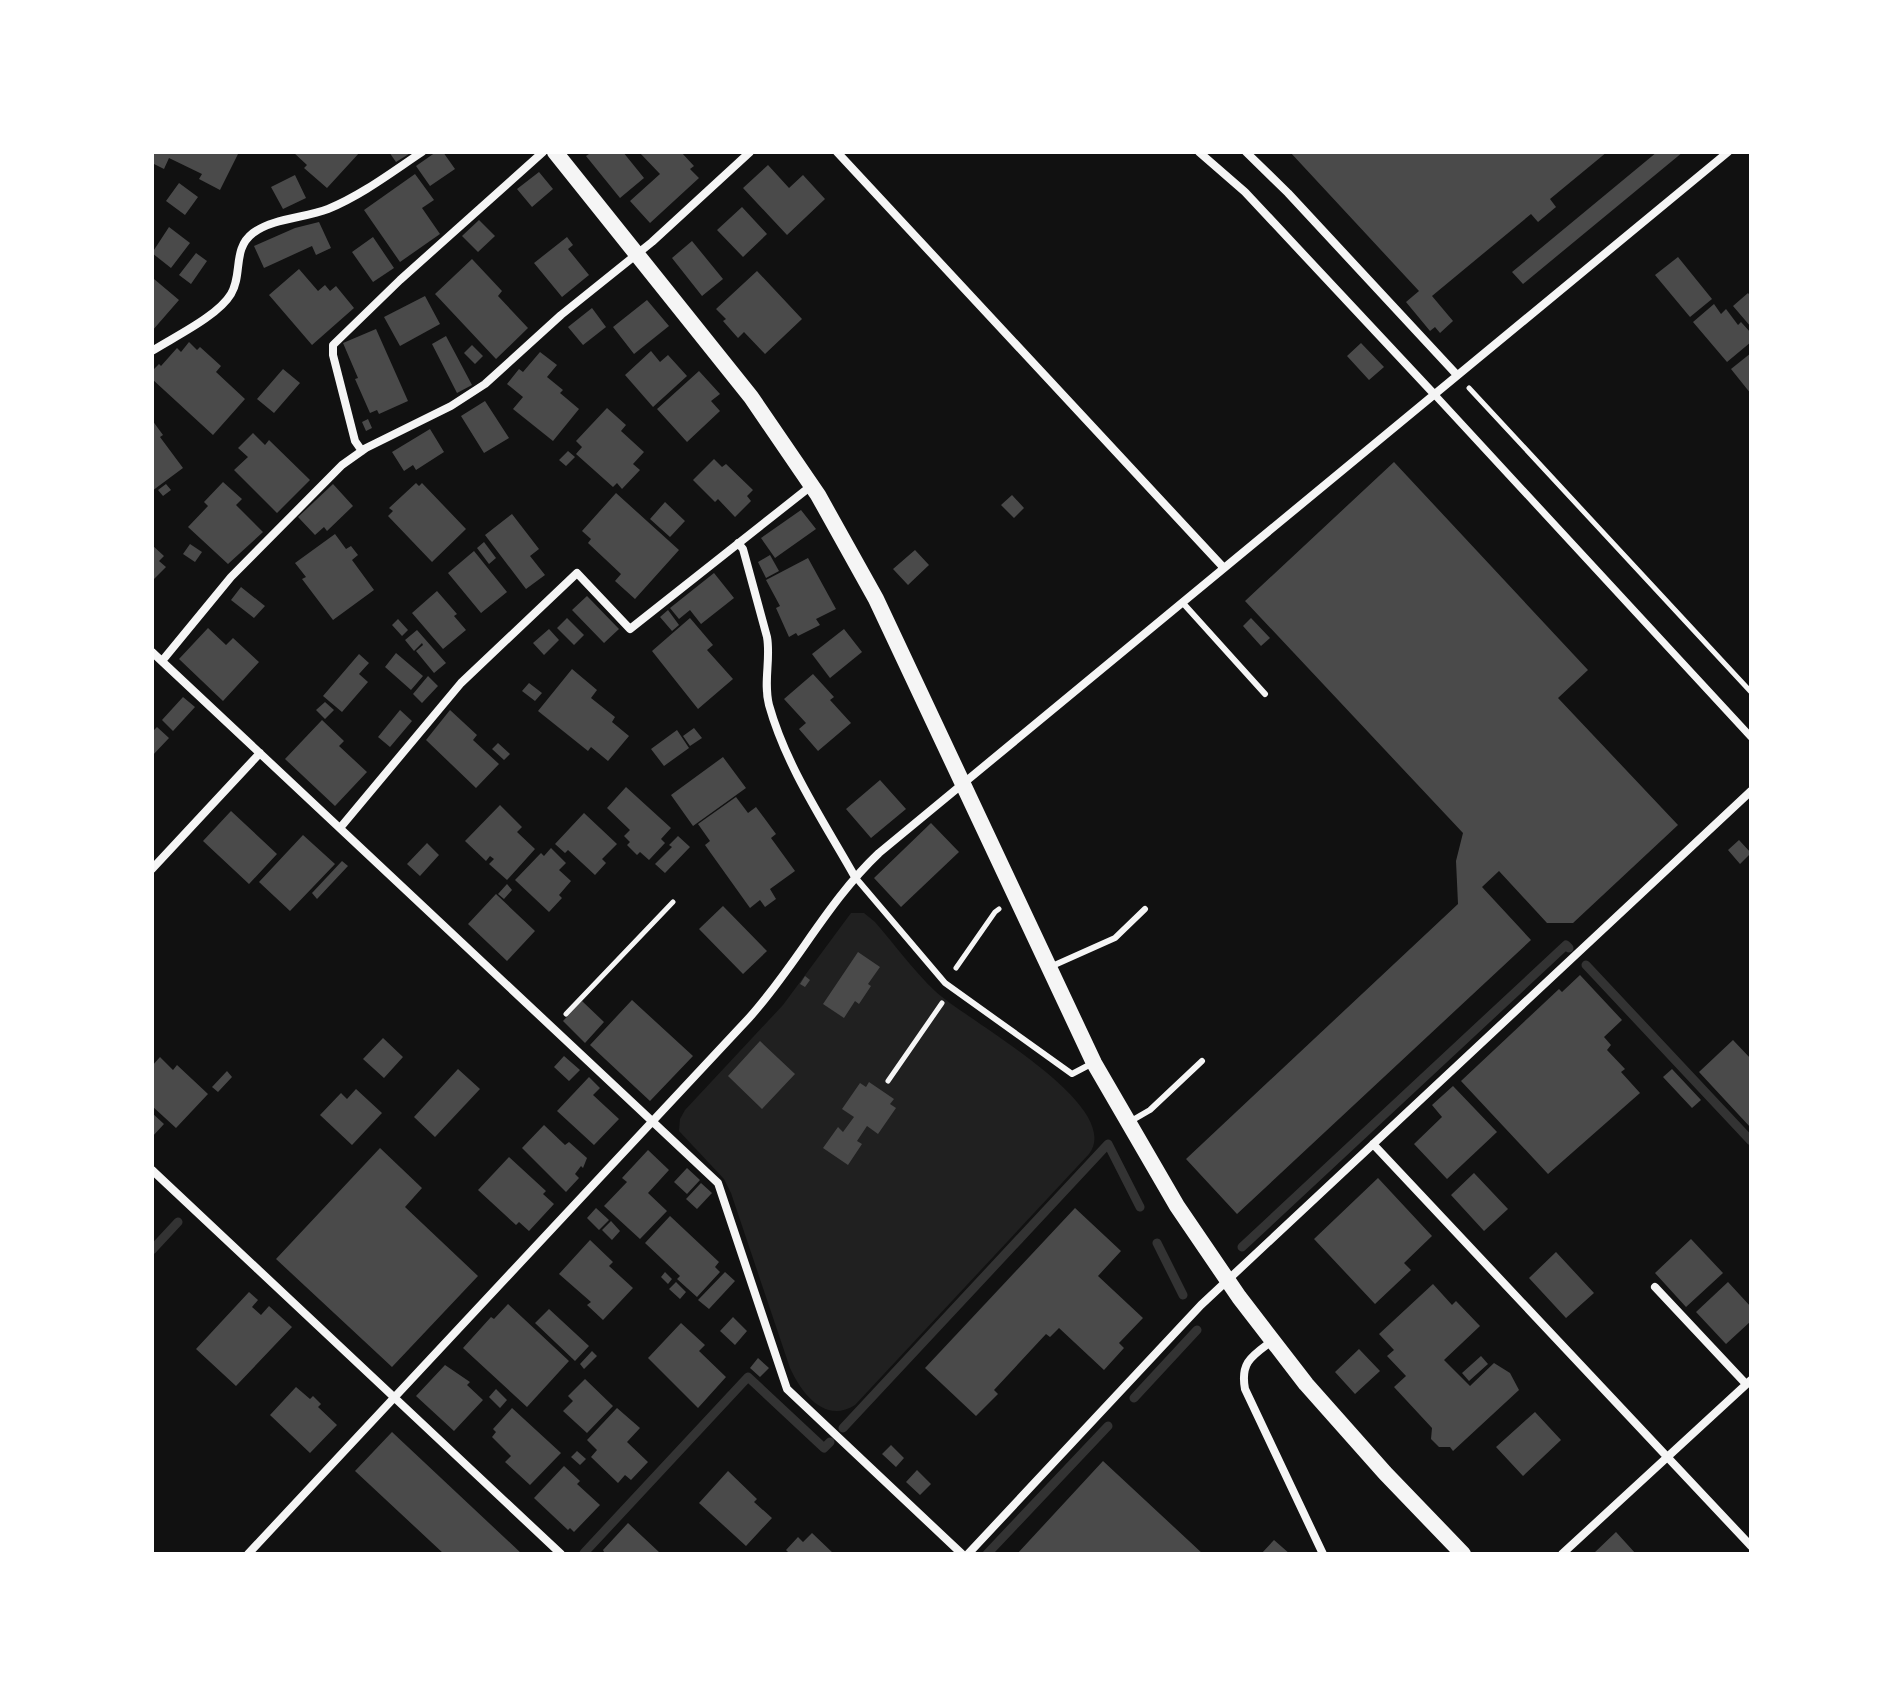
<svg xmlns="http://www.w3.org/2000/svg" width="1903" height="1706" font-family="Spectral,serif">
	<rect width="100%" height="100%" fill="#111"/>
	<path fill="#202020" d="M851 913H864L875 922C895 945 913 970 935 991 964 1019 1126 1105 1089 1154L855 1405C825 1424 802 1394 790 1368L731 1193 724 1179 679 1131 680 1119 685 1110 783 1005Z"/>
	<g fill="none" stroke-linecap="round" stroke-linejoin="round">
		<path stroke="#333" stroke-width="9" d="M1586 965 1751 1141
			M1157 1243 1183 1295
			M1242 1247 1566 945 1569 948
			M152 1250 178 1222
			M1134 1398 1197 1330
			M843 1428 1108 1144 1140 1207
			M584 1553 748 1377 824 1448 830 1442
			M987 1554 1108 1426"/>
	</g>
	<path fill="#4a4a4a" d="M152 152H239L220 190 199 179 202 174 169 158 164 169 152 163Z
		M293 152H360L327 188 304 168 307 165Z
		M389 152H412L396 162Z
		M436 152H443L455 169 430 186 416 166Z
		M592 152H623L644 178 620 198 586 156Z
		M639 152H681L694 166 690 169 699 178 650 223 630 201 660 174Z
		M1290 152H1607L1550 199 1556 207 1538 222 1531 214 1432 296 1453 321 1440 333 1435 327 1430 331 1406 302 1419 291Z
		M1657 152H1683L1523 284 1512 272Z
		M768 165 789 188 803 175 825 199 787 235 743 188Z
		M539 172 553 189 532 207 517 189Z
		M415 174 434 200 422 208 440 234 400 262 364 210Z
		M295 175 306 198 283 209 271 187Z
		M179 183 198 197 185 215 166 201Z
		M742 207 767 234 743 257 717 230Z
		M479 220 495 236 478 252 462 236Z
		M319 222 331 248 316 255 312 246 264 268 254 246 295 228Z
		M169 227 190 243 171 268 152 253Z
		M373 237 394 268 373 282 352 252Z
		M567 237 573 245 568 249 589 275 562 297 534 263Z
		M692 241 723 279 702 296 672 258Z
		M196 253 207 261 191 284 179 275Z
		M1678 257 1712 299 1690 317 1655 275Z
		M472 259 502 291 498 296 528 328 496 359 435 294Z
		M299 269 318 291 325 285 330 291 336 286 354 308 312 345 269 295Z
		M757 271 802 319 765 354 744 332 738 338 723 321 726 319 716 309Z
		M154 279 179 300 152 331V281Z
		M1748 293 1751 297V327L1733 306Z
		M425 296 440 324 400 346 384 317Z
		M647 300 669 326 634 354 613 327Z
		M1714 304 1721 314 1726 309 1738 325 1741 322 1751 333V342L1727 362 1693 322Z
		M592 308 606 327 583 345 568 327Z
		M376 329 408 401 379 414 377 410 370 413 355 379 358 378 343 343Z
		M446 336 472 385 457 393 432 344Z
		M189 342 197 350 200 347 221 366 216 372 245 399 213 435 152 379V371L159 364 161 366 177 348 181 352Z
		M1361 343 1384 367 1369 380 1347 356Z
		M472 345 483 356 475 364 464 353Z
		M651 351 660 362 668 355 687 376 653 407 625 375Z
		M540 352 557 365 547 377 563 390 560 393 579 409 553 441 513 409 523 397 507 384 519 369 523 372Z
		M1751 353V394L1731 369Z
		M283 369 300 383 274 413 257 399Z
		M699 371 720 394 711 401 720 411 687 442 657 409Z
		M485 401 509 438 484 453 461 416Z
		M607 408 626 425 621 431 644 452 633 464 640 470 622 489 617 483 613 487 576 454 582 447 576 441Z
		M368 419 372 428 366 431 362 422Z
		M152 420 163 435 160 437 183 468 152 491Z
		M430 429 444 452 416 470 413 465 404 471 392 452Z
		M253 433 265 445 269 440 310 480 277 513 234 470 248 457 238 448Z
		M568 451 575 457 566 466 559 460Z
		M714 459 722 467 726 464 753 490 747 496 751 501 735 517 718 499 715 502 693 480Z
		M1394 462 1588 670 1558 698 1678 825 1573 923H1547L1499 871 1482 887 1531 940 1237 1214 1186 1159 1458 904 1456 861 1463 833 1245 601Z
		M223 482 242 499 236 505 263 532 228 564 188 527 208 506 204 502Z
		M416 483 419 486 422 483 466 529 432 562 388 516 393 511 389 508Z
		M166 484 171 490 163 496 158 490Z
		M333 484 353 506 327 531 324 527 315 535 298 517Z
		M616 493 679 550 635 599 615 581 621 574 588 543 591 539 582 531Z
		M1012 495 1024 508 1014 518 1001 505Z
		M665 502 685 521 670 537 650 519Z
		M801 510 816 529 775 558 761 538Z
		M512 514 539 549 530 556 545 575 526 589 485 535Z
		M335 534 346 549 351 546 358 555 352 560 374 590 333 620 302 579 306 577 295 563Z
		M484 542 496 558 489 564 477 548Z
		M190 544 202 552 195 562 183 554Z
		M152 545 164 556 159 561 166 567 152 581Z
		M915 550 929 565 908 585 893 569Z
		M474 551 507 592 481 613 448 573Z
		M770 555 779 571 766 578 758 562Z
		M808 558 836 609 816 619 820 625 798 636 796 633 789 637 776 608 780 606 766 580Z
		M714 573 734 598 701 624 690 610 679 619 670 608Z
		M241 587 265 606 254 618 231 600Z
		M437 591 457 614 454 616 466 630 443 649 412 613Z
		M587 596 619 629 604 643 572 610Z
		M668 610 679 625 672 631 660 617Z
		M567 618 584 635 574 645 557 628Z
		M690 618 713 645 707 650 733 679 698 709 652 651Z
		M1251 618 1270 638 1261 646 1243 626Z
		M398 619 408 630 402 636 392 625Z
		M208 628 226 645 233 638 259 662 223 701 179 659Z
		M549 629 559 640 544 655 533 643Z
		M844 629 862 652 830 678 812 654Z
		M417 630 446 663 434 673 416 651 423 645 422 643 414 651 405 640Z
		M396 653 423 676 411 690 385 667Z
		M359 654 369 663 359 674 368 682 342 712 323 696Z
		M572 669 597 690 591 698 615 717 612 722 629 736 608 761 591 747 588 751 538 711Z
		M813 674 834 697 830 700 851 723 818 751 799 729 806 723 784 699Z
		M428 676 438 686 422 703 413 694Z
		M529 683 542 693 535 701 522 691Z
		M183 697 195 707 173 731 162 720Z
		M325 702 334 710 325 719 316 710Z
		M400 710 412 721 390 747 378 737Z
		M450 710 477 735 473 740 499 764 476 788 426 740Z
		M322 720 344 741 339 746 367 772 335 806 285 759Z
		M157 727 169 738 152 756V732Z
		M694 728 702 738 690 746 683 736Z
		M677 730 689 748 664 766 651 749Z
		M498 743 510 754 504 760 492 749Z
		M723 757 746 788 693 826 671 795Z
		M880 780 906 809 871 838 846 809Z
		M626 787 671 828 661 839 665 843 649 860 640 852 637 855 627 845 630 842 624 836 630 830 607 808Z
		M736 797 748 813 756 807 776 834 771 838 795 871 770 889 776 899 765 907 760 900 750 908 705 845 710 841 698 824Z
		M500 805 522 827 517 832 535 849 507 880 489 864 494 859 490 856 486 861 465 841Z
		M231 811 277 854 249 884 203 841Z
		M584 813 617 844 602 859 606 863 595 875 568 850 565 853 555 844Z
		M931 823 959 852 901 907 874 878Z
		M303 835 335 864 290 911 259 882Z
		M678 836 690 847 665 873 655 864 672 847 669 845Z
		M1739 840 1751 853 1740 864 1728 850Z
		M427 843 439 855 420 876 407 864Z
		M551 848 566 863 559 870 571 881 559 895 562 898 549 912 515 880 541 853 544 856Z
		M342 861 348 866 317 899 312 893Z
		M507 884 512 890 504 899 498 894Z
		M496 894 535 931 507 961 468 924Z
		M723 906 767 951 743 974 699 929Z
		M858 952 880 967 868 984 871 986 859 1004 855 1001 844 1018 823 1004Z
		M1580 975 1622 1020 1604 1037 1611 1045 1607 1050 1625 1069 1621 1072 1640 1093 1548 1174 1461 1081 1559 989 1562 992Z
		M805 976 810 980 805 987 800 984Z
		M632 1000 693 1056 650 1101 590 1045Z
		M582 1001 604 1022 585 1043 563 1021Z
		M383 1038 403 1057 384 1078 363 1059Z
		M1733 1040 1751 1059V1128L1699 1072Z
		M760 1041 795 1074 762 1109 728 1076Z
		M564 1056 580 1070 569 1081 554 1067Z
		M160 1057 173 1070 177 1065 208 1094 176 1128 152 1106V1066Z
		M458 1069 480 1089 435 1137 414 1117Z
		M1672 1069 1701 1100 1692 1108 1663 1077Z
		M227 1071 232 1077 218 1092 212 1087Z
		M589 1077 600 1088 593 1095 619 1119 594 1145 557 1111Z
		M869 1082 894 1099 890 1104 896 1108 878 1134 867 1126 857 1141 862 1144 848 1165 823 1148 838 1127 843 1132 854 1117 842 1109 860 1083 866 1087Z
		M1453 1086 1497 1132 1447 1179 1414 1144 1442 1117 1432 1105Z
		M356 1089 382 1113 352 1145 320 1115 341 1093 347 1099Z
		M152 1113 164 1124 152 1137Z
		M544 1125 565 1145 569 1142 587 1158 583 1168 581 1166 575 1174 579 1178 566 1192 522 1148Z
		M380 1148 422 1188 405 1207 478 1276 392 1367 276 1259Z
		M648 1150 669 1170 648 1193 667 1211 640 1239 604 1206 627 1182 622 1178Z
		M509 1157 546 1191 543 1194 554 1204 529 1231 519 1222 516 1225 478 1190Z
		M687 1168 700 1180 687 1194 674 1182Z
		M1474 1173 1508 1209 1484 1231 1451 1195Z
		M1378 1178 1432 1236 1404 1263 1411 1270 1375 1304 1314 1239Z
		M701 1183 712 1193 697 1209 686 1199Z
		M596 1208 609 1220 599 1230 587 1218Z
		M1075 1208 1121 1251 1098 1276 1143 1318 1119 1343 1124 1348 1104 1370 1059 1328 1050 1337 1046 1334 994 1390 998 1394 976 1416 925 1368Z
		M670 1216 719 1262 715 1267 720 1272 697 1297 677 1279 680 1276 645 1243Z
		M611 1221 620 1231 612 1240 602 1230Z
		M1691 1239 1723 1273 1686 1307 1655 1273Z
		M590 1240 613 1262 609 1266 633 1288 603 1320 587 1305 591 1302 559 1274Z
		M1556 1252 1594 1293 1566 1318 1529 1278Z
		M665 1272 672 1279 668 1284 661 1277Z
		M725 1272 735 1281 709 1309 698 1300Z
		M676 1282 686 1292 680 1299 669 1289Z
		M1728 1282 1751 1307V1321L1726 1344 1696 1312Z
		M1433 1284 1452 1305 1456 1301 1480 1326 1444 1360 1470 1386 1494 1363 1510 1373 1519 1390 1453 1451 1450 1447H1439L1431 1439 1432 1428 1394 1387 1406 1376 1387 1356 1394 1350 1379 1334Z
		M249 1292 258 1300 252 1307 261 1315 269 1306 292 1327 236 1386 196 1349Z
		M508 1304 569 1361 527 1407 463 1348 491 1317 494 1319Z
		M549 1309 589 1346 575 1361 535 1323Z
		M733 1317 747 1331 735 1345 720 1331Z
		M681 1323 705 1345 699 1351 726 1377 698 1408 648 1358Z
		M1359 1349 1380 1371 1355 1394 1335 1372Z
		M592 1351 597 1356 584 1369 580 1364Z
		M1481 1356 1488 1364 1469 1381 1462 1373Z
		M758 1358 769 1368 760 1377 750 1368Z
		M445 1365 470 1382 467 1385 483 1400 454 1431 416 1396Z
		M585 1379 613 1406 587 1433 563 1411 573 1401 568 1396Z
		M296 1387 310 1399 313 1396 321 1404 318 1407 337 1425 310 1453 270 1415Z
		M496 1389 507 1400 500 1408 489 1397Z
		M512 1408 561 1453 530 1485 505 1462 511 1456 492 1437 496 1432 493 1429Z
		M617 1408 640 1428 627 1442 648 1462 631 1480 625 1475 618 1483 591 1457 597 1450 587 1440Z
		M1535 1412 1561 1440 1523 1476 1496 1447Z
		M392 1432 522 1554H444L355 1471Z
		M891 1445 904 1458 896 1467 882 1454Z
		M577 1451 586 1459 580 1465 571 1457Z
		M1103 1461 1203 1554H1017Z
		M564 1466 580 1481 577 1484 600 1505 574 1532 570 1528 568 1530 534 1498Z
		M917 1470 931 1484 920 1495 906 1482Z
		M728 1471 757 1499 754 1502 772 1518 746 1546 699 1503Z
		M628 1523 659 1552 658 1554H605L603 1550Z
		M1616 1532 1636 1554H1593Z
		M812 1533 834 1554H790L786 1550 798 1537 803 1542Z
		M1274 1540 1290 1554H1261Z"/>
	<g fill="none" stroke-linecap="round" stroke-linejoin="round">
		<path stroke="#f5f5f5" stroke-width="5" d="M1469 388 1751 692
			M956 968 995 912 999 909
			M566 1014 673 902
			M888 1081 942 1003"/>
		<path stroke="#f5f5f5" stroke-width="6" d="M1182 602 1265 694
			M855 877 945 983 1072 1074 1091 1064
			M1050 967 1115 938 1145 909
			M1131 1121 1150 1110 1202 1061"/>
		<path stroke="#f5f5f5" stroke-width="7" d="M1434 394 1751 737"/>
		<path stroke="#f5f5f5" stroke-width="8" d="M837 152 1223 567
			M1199 152 1245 192 1434 394
			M1246 152 1288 193 1457 375
			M152 351C174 337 218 316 231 294 243 274 232 249 253 233 273 218 305 218 328 209 362 195 392 172 422 152
			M362 451 355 441 333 355V345L400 280 543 152
			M738 543 743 549 767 637C771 659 763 682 769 705 786 766 824 822 855 877
			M152 652 718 1183 787 1389 962 1554
			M162 661 231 577 342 465 366 448 451 406 485 384 561 315 652 242 750 152
			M340 828 461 683 577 573 630 629 811 486
			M152 869 260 753
			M1373 1144 1751 1546
			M152 1170 561 1554
			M1655 1287 1746 1384
			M1272 1341C1252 1356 1240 1362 1245 1389L1323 1554
			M248 1554 749 1018C796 966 828 901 879 853L1728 152
			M968 1554 1201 1305 1751 791
			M1562 1554 1751 1380"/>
		<path stroke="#f5f5f5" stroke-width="16" d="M555 152 751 397 818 495 876 599 1094 1063 1177 1206 1239 1297 1306 1384 1385 1473 1463 1554"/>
	</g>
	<rect width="1903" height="1706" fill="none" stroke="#ffffff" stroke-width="308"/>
</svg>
